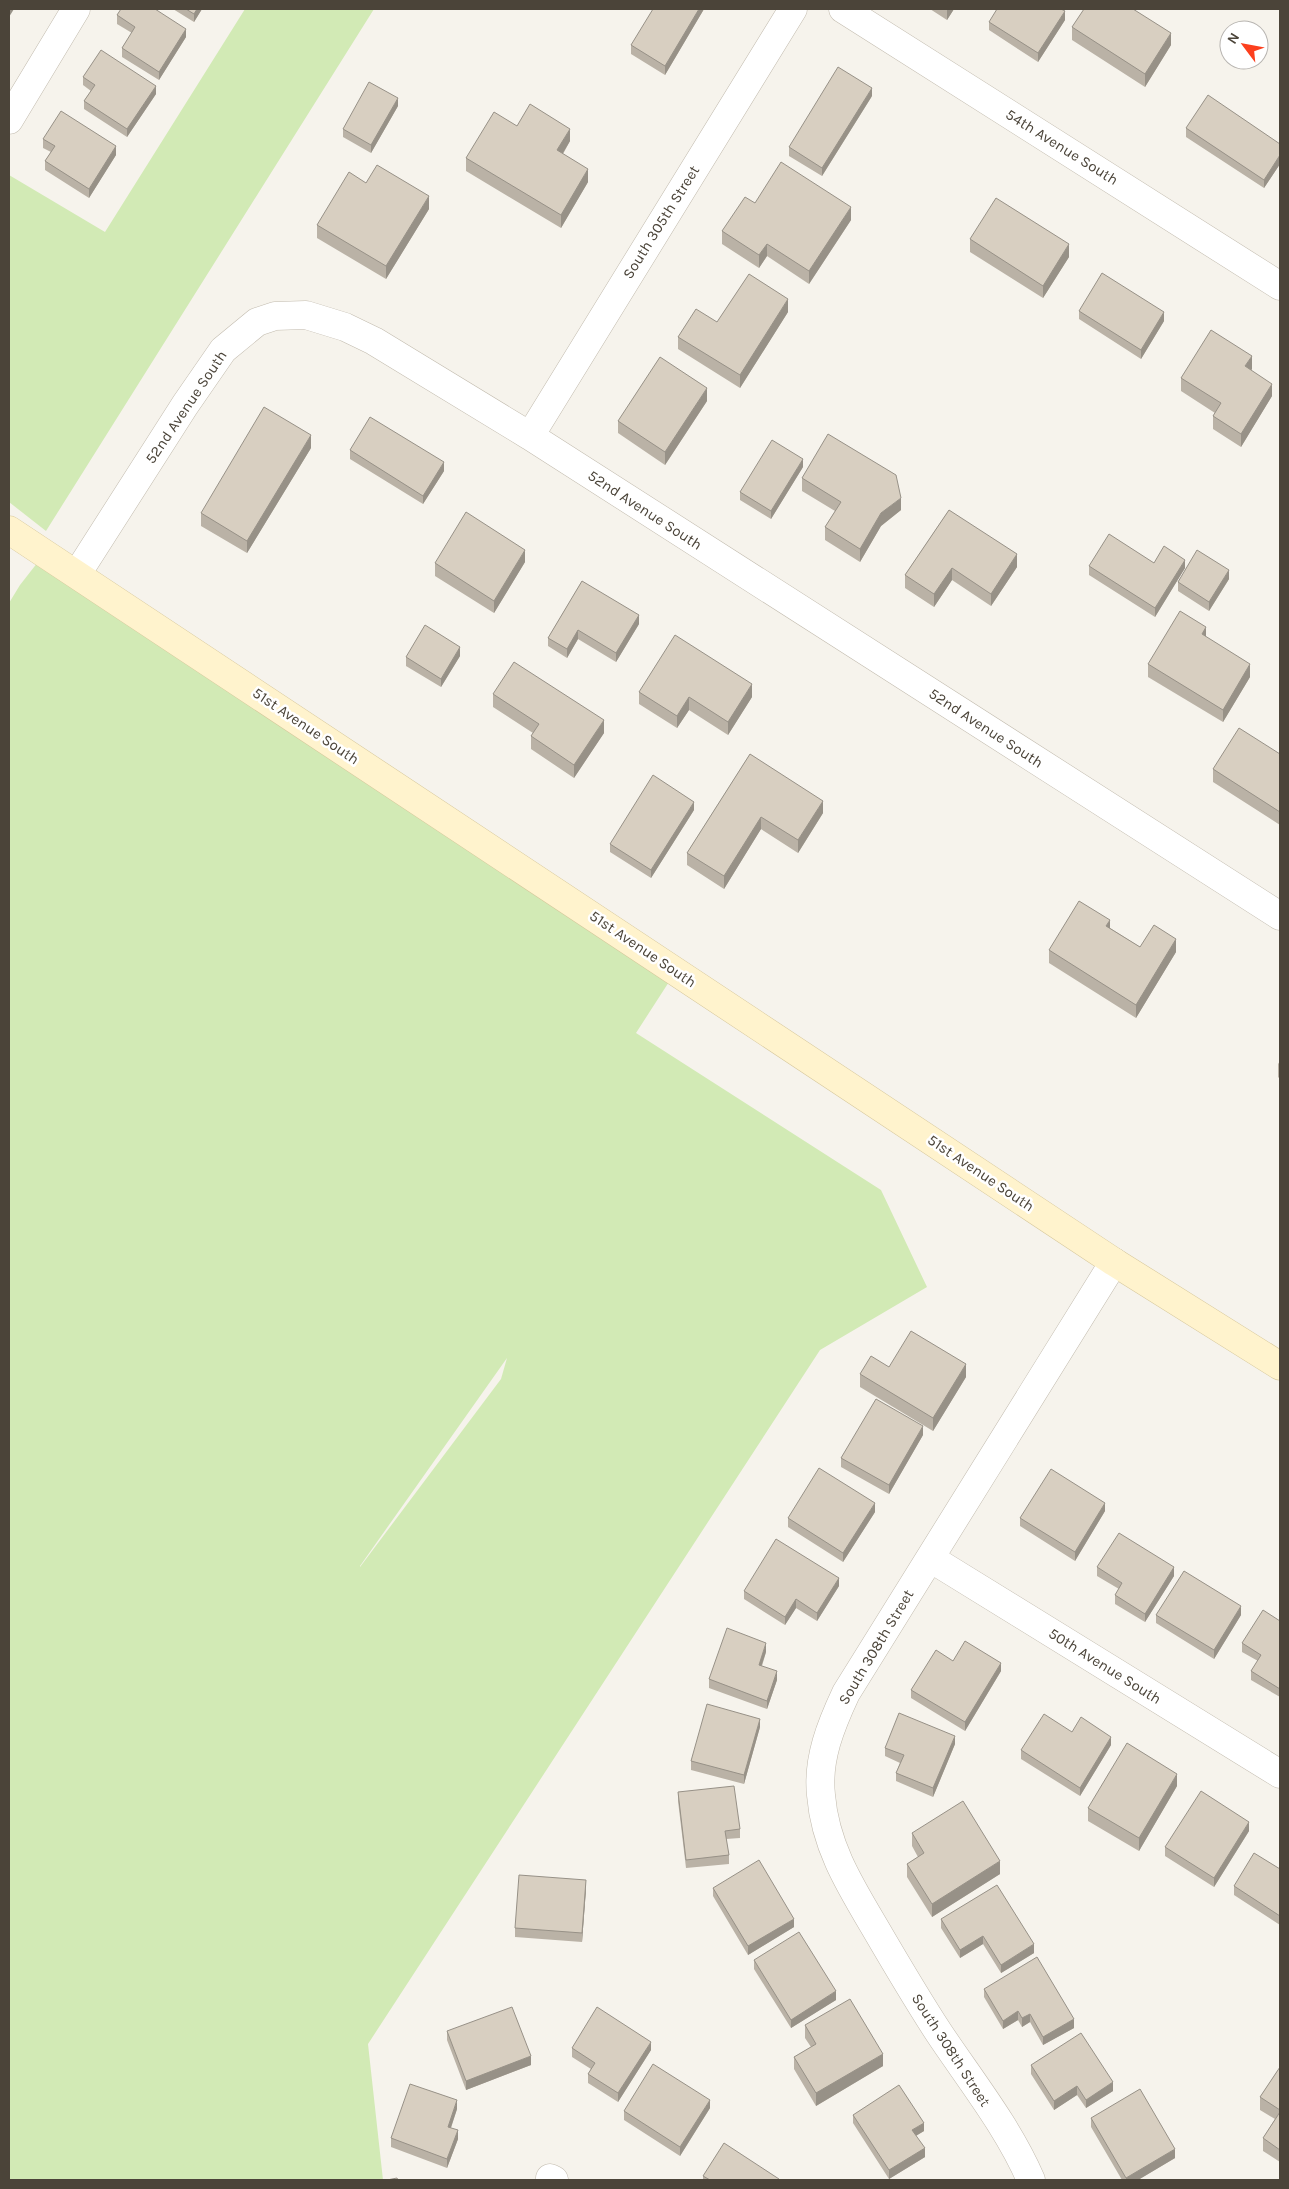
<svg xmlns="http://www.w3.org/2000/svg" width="1289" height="2189" font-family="Karla,sans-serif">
	<rect width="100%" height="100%" fill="#f6f3ec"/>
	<path fill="#d2eab5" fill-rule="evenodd" d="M245 9H374L46 531 9 502V175L105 232Z
		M45 553 676 971 636 1033 881 1190 927 1287 820 1350 368 2044 383 2180H9V603L20 585ZM507 1358 501 1379 360 1567V1566Z"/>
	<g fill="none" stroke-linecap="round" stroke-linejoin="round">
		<defs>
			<path id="street" d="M843 9 1280 286
				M9 120 76 9
				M530 436 793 9
				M77 574 185 405 223 350 257 322 275 316 306 315 345 327 374 341 530 436 1280 916
				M930 1558 1280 1774
				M550 2178 554 2180
				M1031 2180C1008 2127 971 2081 939 2033 916 1998 895 1962 874 1926 849 1884 825 1845 821 1795 817 1759 831 1725 846 1693L1114 1262"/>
			<path id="secondary" d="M9 530 1114 1262 1280 1366"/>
		</defs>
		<use href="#street" stroke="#c2bbae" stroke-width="29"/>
		<use href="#secondary" stroke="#d6c79b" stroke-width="29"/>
		<use href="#street" stroke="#fff" stroke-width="28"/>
		<use href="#secondary" stroke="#fff3cd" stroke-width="28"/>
	</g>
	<path fill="#bab2a6" d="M173 9H202L194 22Z
		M704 9 665 75 631 54V45Z
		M930 9H954L947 20Z
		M117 15 186 37 159 80 122 57V48L132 33 117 24Z
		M1065 20 1038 62 989 30V22Z
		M1072 27 1171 45 1145 87 1072 40Z
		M83 77 156 94 127 137 84 109V101L91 91 83 85Z
		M872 96 822 176 789 156V147Z
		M398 106 371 153 343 137V129Z
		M517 126 570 141 563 154 588 182 561 228 466 171V158Z
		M1186 128 1280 144V164L1264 188 1186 137Z
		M43 139 116 155 89 198 45 170V161L51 152 43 148Z
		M755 203 851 220 809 284 767 256 759 268 722 244V231Z
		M429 209 386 279 317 238V225Z
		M970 239 1069 257 1043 298 970 252Z
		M1079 311 1164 321 1141 359 1079 319Z
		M788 312 740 388 678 349V337L717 322Z
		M1252 369 1251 370 1272 396 1241 447 1213 429V416L1215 413 1181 391V378Z
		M707 401 665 465 618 433V421Z
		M311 448 247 553 201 526V513Z
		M350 450 444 471 423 504 350 459Z
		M803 467 771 519 740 500V492Z
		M802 478 901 510 881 526 860 562 825 540V527L835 511 802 491Z
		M949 510 1017 567 991 606 952 580 934 607 905 588V575Z
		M525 562 494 613 435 576V563Z
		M1154 563 1185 568 1155 617 1089 575V566Z
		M1229 579 1209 611 1178 591V582Z
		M582 581 639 624 616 662 578 639 567 658 548 646V638Z
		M1206 637 1250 677 1223 722 1148 677V664Z
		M460 656 441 687 406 666V657Z
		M639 692 752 697 728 735 689 710 677 728 639 704Z
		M493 694 604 733 574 778 531 749V736L533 733 493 707Z
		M750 754 823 813 798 853 761 829 724 889 687 865V853Z
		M1280 754V825L1213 782V769Z
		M694 810 651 878 610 852V844Z
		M1110 928 1140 947 1176 952 1136 1018 1049 963V950Z
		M1280 1061V1079L1278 1077V1064Z
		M889 1367 966 1377 933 1431 860 1387V1374Z
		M923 1435 889 1494 841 1467V1458Z
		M1105 1511 1075 1561 1020 1526V1518Z
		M875 1512 843 1562 788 1527V1518Z
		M1097 1567 1174 1576 1145 1622 1115 1604V1595L1119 1589 1097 1576Z
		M839 1586 817 1621 796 1608 785 1625 744 1599V1591Z
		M1156 1615H1241L1214 1659 1156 1623Z
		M1280 1621V1697L1251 1680V1671L1258 1661 1242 1652V1643Z
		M766 1652 762 1666 777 1680 767 1709 709 1688V1679Z
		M953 1661 1001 1671 965 1731 911 1698V1690Z
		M760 1727 744 1784 691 1770V1761Z
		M1072 1732 1111 1745 1080 1796 1021 1759V1750Z
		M955 1744 933 1797 896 1781V1773L900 1763 885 1756V1748Z
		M1177 1786 1139 1851 1088 1821V1808Z
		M678 1792 740 1829V1838L726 1839 729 1855V1864L686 1868 678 1801Z
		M1249 1831 1214 1887 1165 1856V1847Z
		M912 1833 1000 1874 932 1917 907 1877V1864L918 1857 912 1846Z
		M1280 1869V1925L1234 1895V1886Z
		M713 1888 794 1927 748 1955 713 1896Z
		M586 1889 582 1942 515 1937V1928Z
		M941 1919 1034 1953 1001 1973 983 1944 960 1958 941 1928Z
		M754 1960 836 2000 791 2028 754 1969Z
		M984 1989 1074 2028 1043 2045 1030 2022 1022 2027 1018 2020 1003 2029 984 1997Z
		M805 2025 883 2066 816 2106 794 2069V2057L811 2047 805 2038Z
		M447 2031 531 2065 466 2090 447 2040Z
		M572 2048 651 2050 618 2102 588 2083V2074L591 2069 572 2057Z
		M1031 2065 1113 2091 1086 2108 1077 2095 1054 2110 1031 2074Z
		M1280 2067V2162L1263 2151V2138L1275 2119 1260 2110V2097Z
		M710 2108 680 2156 624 2120V2111Z
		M457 2109 451 2128 458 2139 447 2168 391 2147V2138Z
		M853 2115 924 2131 916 2136 925 2157 889 2179 853 2123Z
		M1091 2118 1175 2158 1138 2180H1122L1091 2127Z
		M703 2176 779 2180H703Z"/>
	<path fill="#979187" d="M9 9H14L9 17Z
		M197 9H202L194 22V14Z
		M699 9H704L665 75V66Z
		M947 9H954L947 20Z
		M1065 11V20L1038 62V53Z
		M186 29V37L159 80V72Z
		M1171 33V45L1145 87V74Z
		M156 86V94L127 137V129Z
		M872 88V96L822 176V168Z
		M398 98V106L371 153V145Z
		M570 129V141L557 163V150Z
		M116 146V155L89 198V189Z
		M1280 155V164L1264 188V180Z
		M588 169V182L561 228V215Z
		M429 196V209L386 279V266Z
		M851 207V220L809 284V271Z
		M767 244V256L759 268V255Z
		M1069 244V257L1043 298V286Z
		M788 299V312L740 388V375Z
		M1164 312V321L1141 359V350Z
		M1252 356V369L1245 379V366Z
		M1272 384V396L1241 447V434Z
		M707 388V401L665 465V452Z
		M311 435V448L247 553V541Z
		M803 459V467L771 519V511Z
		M444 462V471L423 504V496Z
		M901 498V510L881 526 860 562V549L881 513Z
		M525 550V562L494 613V601Z
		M1017 554V567L991 606V594Z
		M1185 560V568L1155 617V608Z
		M952 568V580L934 607V594Z
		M1229 570V579L1209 611V602Z
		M639 615V624L616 662V653Z
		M1206 627V640L1202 634Z
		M578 630V639L567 658V649Z
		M460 647V656L441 687V679Z
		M1250 664V677L1223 722V710Z
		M752 684V697L728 735V722Z
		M689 697V710L677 728V716Z
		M604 720V733L574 778V765Z
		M823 801V813L798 853V840Z
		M694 802V810L651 878V870Z
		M761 817V829L724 889V876Z
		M1110 920V932L1106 926Z
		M1176 939V952L1136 1018V1005Z
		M966 1364V1377L933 1431V1418Z
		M923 1426V1435L889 1494V1485Z
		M875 1503V1512L843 1562V1553Z
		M1105 1503V1511L1075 1561V1552Z
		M1174 1567V1576L1145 1622V1614Z
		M839 1578V1586L817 1621V1613Z
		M796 1599V1608L785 1625V1617Z
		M1241 1606V1615L1214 1659V1650Z
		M766 1643V1652L759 1673V1665Z
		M1001 1663V1671L965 1731V1722Z
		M777 1671V1680L767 1709V1701Z
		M760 1719V1727L744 1784V1775Z
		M955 1736V1744L933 1797V1788Z
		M1111 1737V1745L1080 1796V1788Z
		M1177 1774V1786L1139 1851V1838Z
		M1249 1822V1831L1214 1887V1878Z
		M1000 1861V1874L932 1917V1904Z
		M586 1880V1889L582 1942V1933Z
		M794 1919V1927L748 1955V1946Z
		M983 1936V1944L960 1958V1950Z
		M1034 1944V1953L1001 1973V1965Z
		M836 1991V2000L791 2028V2020Z
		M1018 2011V2020L1003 2029V2021Z
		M1030 2014V2022L1022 2027V2018Z
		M1074 2019V2028L1043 2045V2037Z
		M651 2042V2050L618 2102V2093Z
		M883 2054V2066L816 2106V2093Z
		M531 2056V2065L466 2090V2081Z
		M1113 2082V2091L1086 2108V2100Z
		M1077 2086V2095L1054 2110V2101Z
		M457 2100V2109L448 2136V2127Z
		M710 2100V2108L680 2156V2147Z
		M924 2123V2131L912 2138V2130Z
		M458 2130V2139L447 2168V2159Z
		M925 2148V2157L889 2179V2170Z
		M1175 2149V2158L1138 2180H1126V2178Z"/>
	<path fill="#d8cfc1" stroke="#979187" d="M121 9H155L186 29 159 72 122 48 135 27 117 15Z
		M186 9H197L194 14Z
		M653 9H699L665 66 631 45Z
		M997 9H1061L1065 11 1038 53 989 22Z
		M1084 9H1133L1171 33 1145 74 1072 27Z
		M101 50 156 86 127 129 84 101 95 85 83 77Z
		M838 67 872 88 822 168 789 147Z
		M369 82 398 98 371 145 343 129Z
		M1208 95 1280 144V155L1264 180 1186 128Z
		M530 104 570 129 557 150 588 169 561 215 466 158 494 112 517 126Z
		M61 111 116 146 89 189 45 161 55 146 43 139Z
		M781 162 851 207 809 271 767 244 759 255 722 231 745 197 755 203Z
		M377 165 429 196 386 266 317 225 349 172 366 183Z
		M996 198 1069 244 1043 286 970 239Z
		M1102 273 1164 312 1141 350 1079 311Z
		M749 274 788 299 740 375 678 337 696 309 717 322Z
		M1211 330 1252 356 1245 366 1272 384 1241 434 1213 416 1221 403 1181 378Z
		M660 357 707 388 665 452 618 421Z
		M264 407 311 435 247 541 201 513Z
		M370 417 444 462 423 496 350 450Z
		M828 434 896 475 901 498 881 513 860 549 825 527 841 502 802 478Z
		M772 440 803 459 771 511 740 492Z
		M949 510 1017 554 991 594 952 568 934 594 905 575Z
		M466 512 525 550 494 601 435 563Z
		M1109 534 1154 563 1164 546 1185 560 1155 608 1089 566Z
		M1197 550 1229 570 1209 602 1178 582Z
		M582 581 639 615 616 653 578 630 567 649 548 638Z
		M1180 611 1206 627 1202 634 1250 664 1223 710 1148 664Z
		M425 625 460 647 441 679 406 657Z
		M675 635 752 684 728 722 689 697 677 716 639 692Z
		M514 662 604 720 574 765 531 736 539 724 493 694Z
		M1239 728 1280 754V812L1213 769Z
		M750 754 823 801 798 840 761 817 724 876 687 853Z
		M653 775 694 802 651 870 610 844Z
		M1079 901 1110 920 1106 926 1140 947 1154 925 1176 939 1136 1005 1049 950Z
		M911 1331 966 1364 933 1418 860 1374 871 1356 889 1367Z
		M876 1399 923 1426 889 1485 841 1458Z
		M819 1468 875 1503 843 1553 788 1518Z
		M1051 1469 1105 1503 1075 1552 1020 1518Z
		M1119 1533 1174 1567 1145 1614 1115 1595 1122 1583 1097 1567Z
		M776 1539 839 1578 817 1613 796 1599 785 1617 744 1591Z
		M1184 1571 1241 1606 1214 1650 1156 1615Z
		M1263 1610 1280 1621V1689L1251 1671 1261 1655 1242 1643Z
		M727 1628 766 1643 759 1665 777 1671 767 1701 709 1679Z
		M965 1641 1001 1663 965 1722 911 1690 936 1650 953 1661Z
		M707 1704 760 1719 744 1775 691 1761Z
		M899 1713 955 1736 933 1788 896 1773 904 1755 885 1748Z
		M1044 1714 1072 1732 1081 1717 1111 1737 1080 1788 1021 1750Z
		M1127 1743 1177 1774 1139 1838 1088 1808Z
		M734 1786 740 1829 725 1831 729 1855 686 1860 678 1792Z
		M1201 1791 1249 1822 1214 1878 1165 1847Z
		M963 1801 1000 1861 932 1904 907 1864 924 1853 912 1833Z
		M1254 1853 1280 1869V1916L1234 1886Z
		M759 1860 794 1919 748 1946 713 1888Z
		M519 1875 586 1880 582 1933 515 1928Z
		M997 1885 1034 1944 1001 1965 983 1936 960 1950 941 1919Z
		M799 1932 836 1991 791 2020 754 1960Z
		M1037 1957 1074 2019 1043 2037 1030 2014 1022 2018 1018 2011 1003 2021 984 1989Z
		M850 1999 883 2054 816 2093 794 2057 816 2044 805 2025Z
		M512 2007 531 2056 466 2081 447 2031Z
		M597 2007 651 2042 618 2093 588 2074 595 2063 572 2048Z
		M1081 2033 1113 2082 1086 2100 1077 2086 1054 2101 1031 2065Z
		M653 2064 710 2100 680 2147 624 2111Z
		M1280 2067V2110L1260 2097Z
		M410 2084 457 2100 448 2127 458 2130 447 2159 391 2138Z
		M899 2085 924 2123 912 2130 925 2148 889 2170 853 2115Z
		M1140 2089 1175 2149 1126 2178 1091 2118Z
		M1280 2112V2150L1263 2138Z
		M724 2143 779 2179 778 2180H710L703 2176Z
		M397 2178 398 2180H387Z"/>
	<g text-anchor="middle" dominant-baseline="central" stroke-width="5" stroke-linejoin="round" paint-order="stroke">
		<g font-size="15" fill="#4b4439" stroke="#fff">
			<text transform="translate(1062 147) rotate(32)">54th Avenue South</text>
			<text transform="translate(661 222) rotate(-58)">South 305th Street</text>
			<text transform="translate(186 407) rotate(-56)">52nd Avenue South</text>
			<text transform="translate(645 510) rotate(33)">52nd Avenue South</text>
			<text transform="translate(306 726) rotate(34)">51st Avenue South</text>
			<text transform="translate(986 728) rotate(33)">52nd Avenue South</text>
			<text transform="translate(643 949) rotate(34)">51st Avenue South</text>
			<text transform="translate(981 1173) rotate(34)">51st Avenue South</text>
			<text transform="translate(876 1647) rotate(-59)">South 308th Street</text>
			<text transform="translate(1105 1666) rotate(32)">50th Avenue South</text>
			<text transform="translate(951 2050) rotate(57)">South 308th Street</text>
		</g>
	</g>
	<rect width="1289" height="2189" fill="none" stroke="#4b4439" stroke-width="20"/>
	<g transform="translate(1244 45) rotate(302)"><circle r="24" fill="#ffffff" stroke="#b7b4b0"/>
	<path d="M0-4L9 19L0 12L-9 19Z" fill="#fc3f1d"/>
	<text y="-8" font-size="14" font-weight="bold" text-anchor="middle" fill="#4b4439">N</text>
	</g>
</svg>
